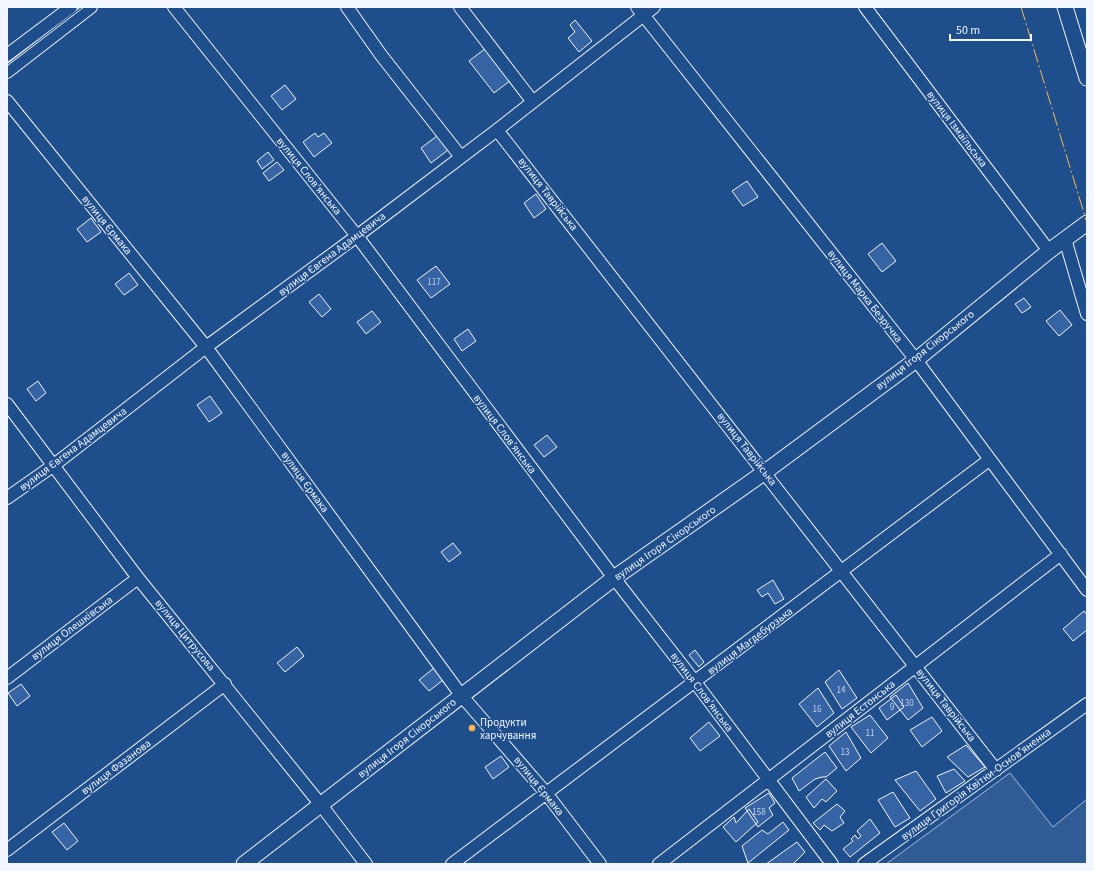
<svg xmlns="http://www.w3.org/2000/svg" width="1094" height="871" font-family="'Source Sans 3',sans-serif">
	<rect width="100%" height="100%" fill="#1f4e8c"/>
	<path fill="#305b95" stroke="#a8bbd7" d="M1010 773 1053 827 1087 799V864H886Z"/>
	<path fill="#3563a3" stroke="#f2f6ff" d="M575 20 592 41 579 52 568 38 575 32 570 25Z
		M486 48 511 80 494 93 469 61Z
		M285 85 296 99 282 110 271 96Z
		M315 133 318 137 324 133 332 143 314 157 303 142Z
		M437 136 448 150 431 163 421 148Z
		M268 152 274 160 262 169 257 161Z
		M277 162 284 170 269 181 263 173Z
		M747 181 758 197 743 206 732 191Z
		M536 194 546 209 534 218 524 203Z
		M91 218 101 232 87 242 77 229Z
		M882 243 896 261 882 272 868 254Z
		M436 266 450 284 431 298 417 280Z
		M129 273 138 285 124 295 115 284Z
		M319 294 331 309 322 317 309 302Z
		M1024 298 1031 307 1022 313 1015 304Z
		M1060 310 1072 325 1059 336 1046 321Z
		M372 311 381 322 366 334 357 322Z
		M468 329 476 341 462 351 454 339Z
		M38 381 46 393 36 401 27 389Z
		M210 396 222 413 209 422 197 405Z
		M547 435 557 447 544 457 534 445Z
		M453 543 461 553 449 562 441 552Z
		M773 580 784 599 775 604 768 593 762 597 757 590Z
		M1084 611 1087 615V630L1073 641 1063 629Z
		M297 647 304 656 285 672 277 663Z
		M695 650 704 662 699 667 689 655Z
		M434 668 443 680 429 691 419 680Z
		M839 670 857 698 842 709 825 682Z
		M908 683 923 708 908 720 890 697Z
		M21 684 30 696 17 706 8 693Z
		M818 688 834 713 817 727 799 704Z
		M896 695 904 707 887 720 879 708Z
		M870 715 888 738 871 753 851 727Z
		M932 717 942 731 922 747 910 730Z
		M709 722 720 736 700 751 690 738Z
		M846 732 861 758 846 771 829 746Z
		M966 745 985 767 968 777 947 757Z
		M825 752 837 768 826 777H822L815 779 799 791 792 778Z
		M501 756 509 767 493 779 485 767Z
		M954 769 965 781 946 793 937 776Z
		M916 771 936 799 920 811 895 780Z
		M826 779 837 791 826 802 822 799 814 808 806 797Z
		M893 792 910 818 895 827 878 800Z
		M769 793 775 803 769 808 773 815 758 827 745 808Z
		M837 804 845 811 840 817 844 823 832 831 824 825 820 830 813 823Z
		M749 809 758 822 736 842 723 827 734 817 736 823Z
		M870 819 880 833 850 857 843 849 853 841 851 839 855 835 858 839 861 836 857 831Z
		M783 822 789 830 748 863 742 846 762 830 768 834Z
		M64 823 78 841 67 850 52 832Z
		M797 842 805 852 793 864H766Z"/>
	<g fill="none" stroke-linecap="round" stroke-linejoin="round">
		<defs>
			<path id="minor" d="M174 7 357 236 614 578 695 682 832 864
				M347 7 381 55 461 157
				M460 7 533 102
				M637 7 916 360 1087 590
				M865 7 1049 251
				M7 55 71 7
				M7 72 91 7
				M7 101 206 347 461 695 546 793 600 864
				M497 130 996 770
				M1065 239 1087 314
				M7 404 138 578 321 805 366 864
				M7 498 54 465 206 347 357 236 497 130 654 7
				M7 678 138 578
				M7 850 225 684
				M452 864 989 460
				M659 864 1061 554
				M864 864 1087 704"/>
			<path id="major" d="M1065 7 1087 78
				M244 864 614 578 765 472 916 360 1049 251 1087 223"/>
		</defs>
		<use href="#minor" stroke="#f2f6ff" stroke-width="14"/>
		<use href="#major" stroke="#f2f6ff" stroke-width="17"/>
		<use href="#minor" stroke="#1f4e8c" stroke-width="12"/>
		<use href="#major" stroke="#1f4e8c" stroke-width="15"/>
		<path stroke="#f2f6ff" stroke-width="1" d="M7 66 84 7"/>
		<path stroke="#ffb74d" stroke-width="1" stroke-dasharray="14 3 2 3" stroke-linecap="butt" d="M1021 7 1087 223"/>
	</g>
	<circle fill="#ffb74d" stroke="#1f4e8c" stroke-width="1.5" cx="472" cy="728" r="4"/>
	<g text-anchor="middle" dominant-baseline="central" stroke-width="3" stroke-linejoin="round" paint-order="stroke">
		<g font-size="9" fill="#c3d1e8">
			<text x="434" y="282">117</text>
			<text x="841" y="690">14</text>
			<text x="907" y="703">130</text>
			<text x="892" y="707">9</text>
			<text x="817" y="709">16</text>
			<text x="870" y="733">11</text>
			<text x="845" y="752">13</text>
			<text x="759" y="812">158</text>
		</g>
		<g font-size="11" fill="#f2f6ff" stroke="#1f4e8c">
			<text transform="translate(957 129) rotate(53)">вулиця Ізмаїльська</text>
			<text transform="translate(309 176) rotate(51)">вулиця Слов’янська</text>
			<text transform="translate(548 194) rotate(52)">вулиця Таврійська</text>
			<text transform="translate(107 225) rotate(51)">вулиця Єрмака</text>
			<text transform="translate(332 254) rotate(-37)">вулиця Євгена Адамцевича</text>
			<text transform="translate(865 296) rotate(52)">вулиця Марка Безручка</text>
			<text transform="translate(925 350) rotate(-38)">вулиця Ігоря Сікорського</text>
			<text transform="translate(505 434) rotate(53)">вулиця Слов’янська</text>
			<text transform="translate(73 449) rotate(-37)">вулиця Євгена Адамцевича</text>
			<text transform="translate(747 449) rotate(52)">вулиця Таврійська</text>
			<text transform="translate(305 482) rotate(54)">вулиця Єрмака</text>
			<text transform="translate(665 543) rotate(-35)">вулиця Ігоря Сікорського</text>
			<text transform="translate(72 628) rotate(-37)">вулиця Олешківська</text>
			<text transform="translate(185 635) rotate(51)">вулиця Цитрусова</text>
			<text transform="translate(750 641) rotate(-37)">вулиця Магдебурзька</text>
			<text transform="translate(702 692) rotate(53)">вулиця Слов’янська</text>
			<text transform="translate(946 705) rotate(52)">вулиця Таврійська</text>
			<text transform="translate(860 709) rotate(-38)">вулиця Естонська</text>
			<text transform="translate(407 738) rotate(-38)">вулиця Ігоря Сікорського</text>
			<text transform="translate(116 767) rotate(-37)">вулиця Фазанова</text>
			<text transform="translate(976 784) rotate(-36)">вулиця Григорія Квітки-Основʼяненка</text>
			<text transform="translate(539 786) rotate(51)">вулиця Єрмака</text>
		</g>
		<g font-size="11" fill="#f2f6ff" stroke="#1f4e8c" text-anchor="start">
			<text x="480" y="722">Продукти<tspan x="480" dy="13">харчування</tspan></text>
		</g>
	</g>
	<rect width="1094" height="871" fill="none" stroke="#f2f6ff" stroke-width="16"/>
	<path d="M950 34v6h81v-6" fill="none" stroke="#f2f6ff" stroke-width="2"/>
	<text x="956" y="34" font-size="12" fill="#f2f6ff" stroke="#1f4e8c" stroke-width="3" paint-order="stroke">50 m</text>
</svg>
